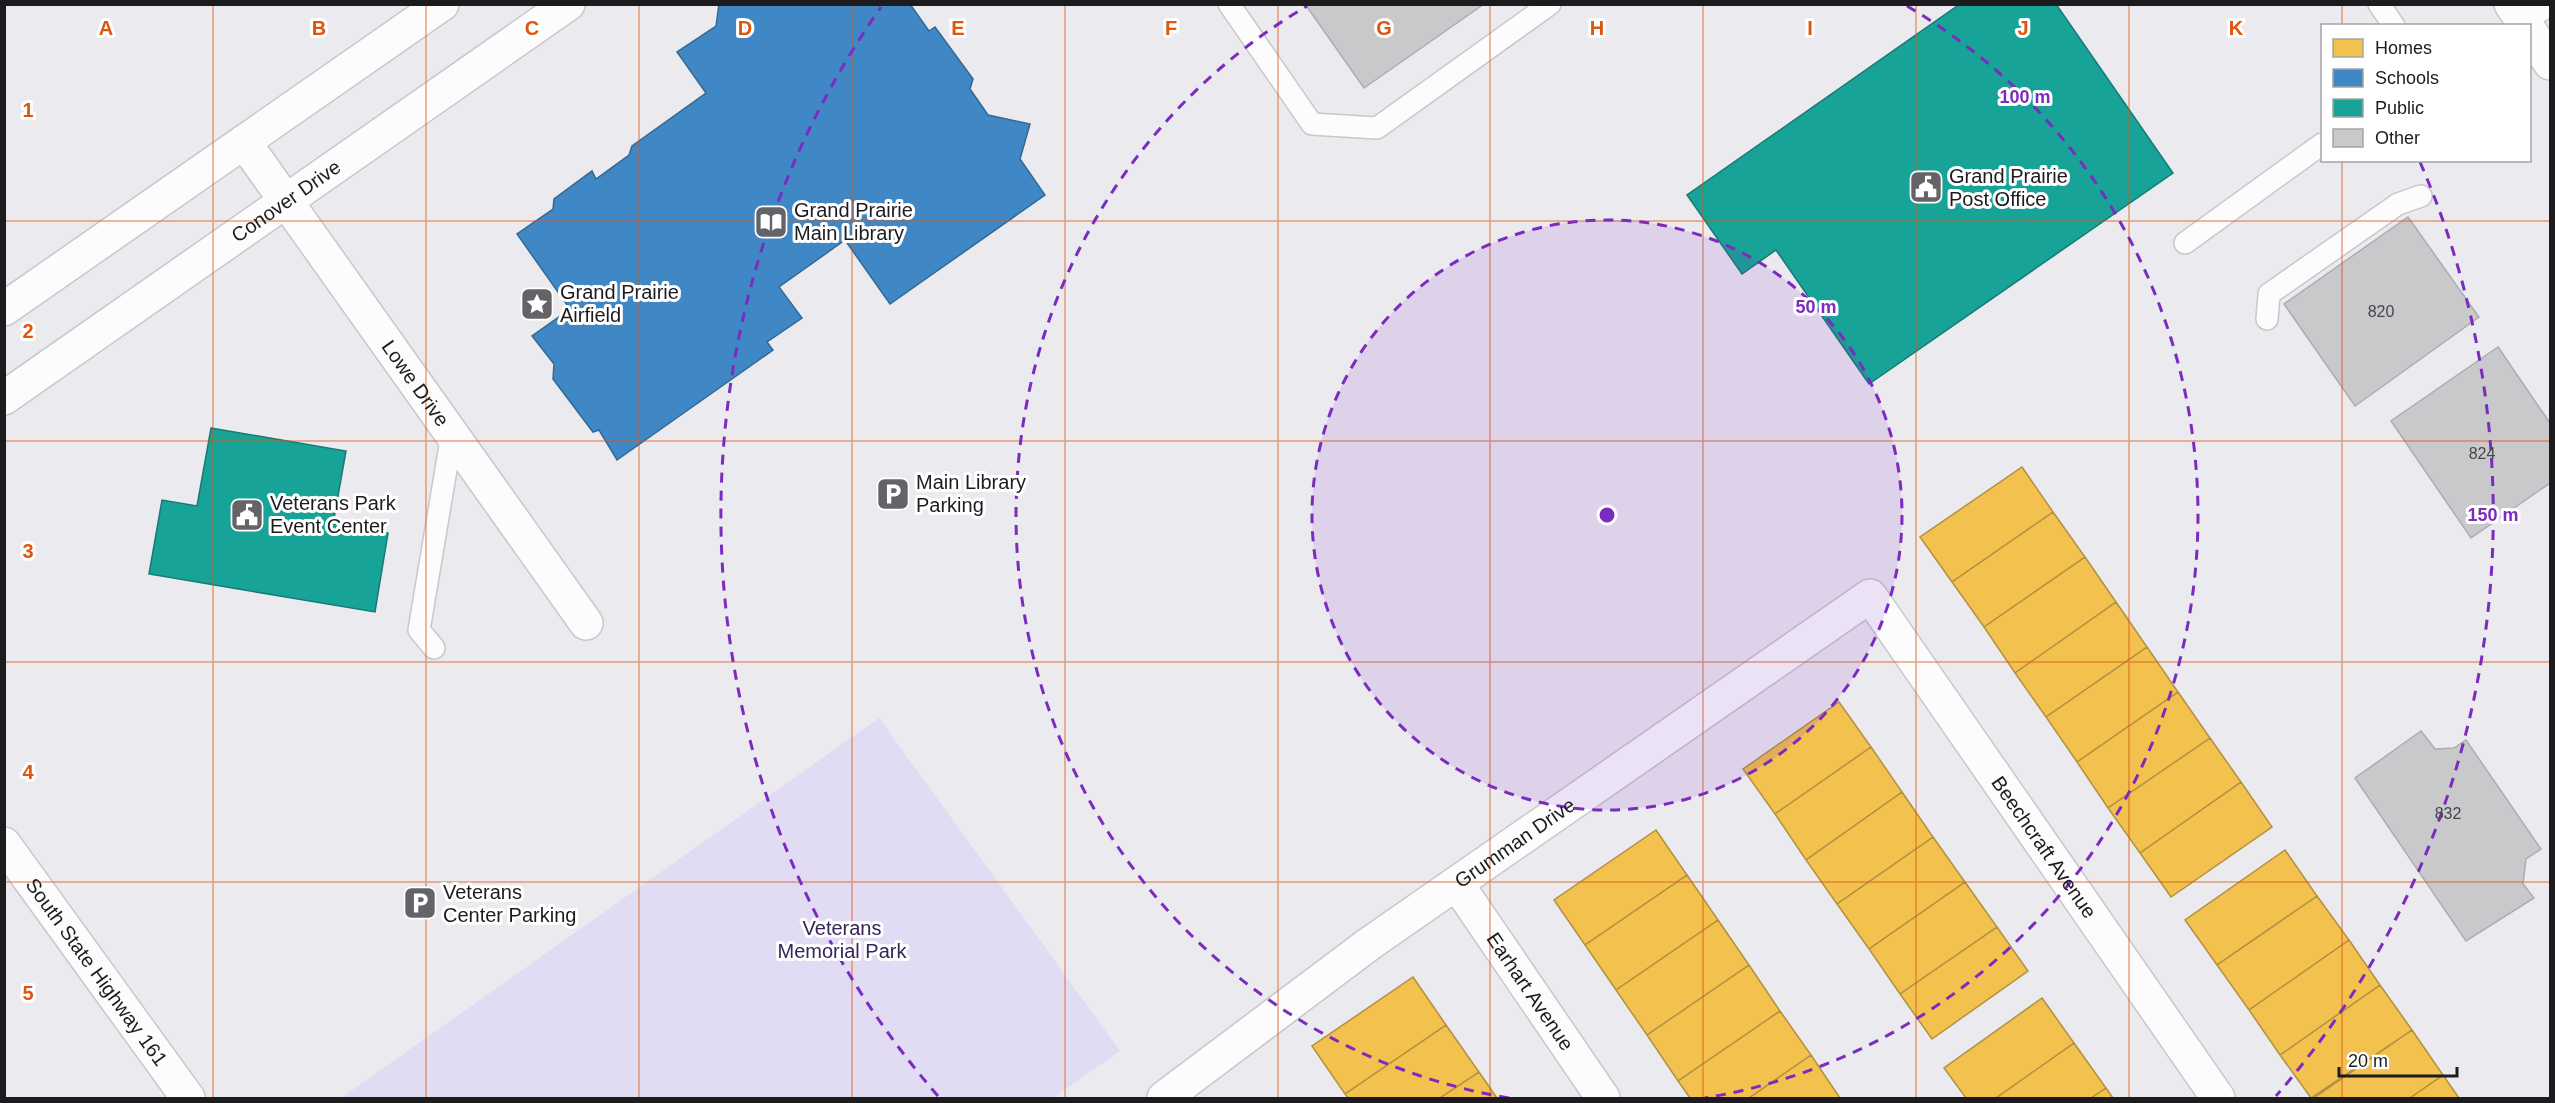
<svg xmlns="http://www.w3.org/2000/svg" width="2555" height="1103" font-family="Arial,sans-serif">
	<rect width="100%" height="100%" fill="#ebeaef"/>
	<path fill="#e1dcf3" d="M879 718 1120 1051 1053 1098H341Z"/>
	<path fill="#f2c14e" stroke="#b29040" stroke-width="1.5" d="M2022 467 2053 512 1952 582 1920 537Z
		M2053 512 2085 557 1984 627 1952 582Z
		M2085 557 2116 602 2015 673 1984 627Z
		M2116 602 2147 647 2046 717 2015 673Z
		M2147 647 2178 692 2077 762 2046 717Z
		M2178 692 2210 738 2108 808 2077 762Z
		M1839 702 1871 747 1775 814 1743 769Z
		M2210 738 2241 782 2140 853 2108 808Z
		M1871 747 1902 792 1806 860 1775 814Z
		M2241 782 2272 827 2171 897 2140 853Z
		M1902 792 1933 837 1837 904 1806 860Z
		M1656 830 1687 875 1585 945 1554 900Z
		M1933 837 1965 882 1869 949 1837 904Z
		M2285 850 2317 896 2217 965 2185 920Z
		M1687 875 1718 920 1616 990 1585 945Z
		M1965 882 1997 927 1900 994 1869 949Z
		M2317 896 2349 940 2249 1010 2217 965Z
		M1718 920 1749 965 1647 1035 1616 990Z
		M1997 927 2028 971 1932 1039 1900 994Z
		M2349 940 2380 985 2280 1055 2249 1010Z
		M1749 965 1780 1011 1678 1081 1647 1035Z
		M1413 977 1446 1025 1345 1094 1312 1046Z
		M2380 985 2412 1030 2311 1098 2280 1055Z
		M2042 998 2074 1043 1996 1098H1966L1944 1068Z
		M1780 1011 1811 1055 1749 1098H1690L1678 1081Z
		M1446 1025 1479 1072 1440 1098H1348L1345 1094Z
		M2412 1030 2443 1075 2410 1098H2314Z
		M2074 1043 2106 1088 2091 1098H1996Z
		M1811 1055 1840 1098H1749Z
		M1479 1072 1497 1098H1440Z
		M2443 1075 2459 1098H2410Z
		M2106 1088 2113 1098H2091Z"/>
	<path fill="#3f88c5" stroke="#346893" stroke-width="1.5" d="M719 4H910L929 31 935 27 973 79 970 89 988 115 1030 124 1020 159 1045 195 890 304 845 240 779 287 802 318 767 342 773 350 617 460 599 430 593 432 553 379 554 364 532 336 570 309 517 234 553 209 554 199 592 171 596 179 629 155 632 146 706 93 677 52 716 26Z"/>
	<path fill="#17a398" stroke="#187a74" stroke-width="1.5" d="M1960 4H2056L2173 173 1869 384 1776 250 1742 274 1687 195Z
		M211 428 346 451 333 524 388 533 375 612 149 574 162 500 197 506Z"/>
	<path fill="#c9c8cb" stroke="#aeacb0" stroke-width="1.5" d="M1305 4H1484L1364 88Z
		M2408 217 2479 317 2355 406 2284 304Z
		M2498 347 2550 423V483L2471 538 2391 421Z
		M2421 731 2435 749 2454 748 2466 740 2541 849 2526 859 2523 884 2534 898 2466 941 2355 778Z"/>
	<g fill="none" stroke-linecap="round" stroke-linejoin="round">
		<defs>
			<path id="service" d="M1229 4 1312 124 1377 128 1550 4
				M2379 4 2394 26
				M2517 26 2550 5
				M2185 243 2322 144
				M2267 319 2269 294 2398 204 2421 196
				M434 648 419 630 452 434"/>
			<g id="minor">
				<path id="s1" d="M244 142 586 623"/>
				<path id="s2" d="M1457 884 1603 1098"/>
				<path id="s3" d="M1164 1098 1369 944 1870 596 2218 1098"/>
			</g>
			<g id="tertiary">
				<path d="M4 309 442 4"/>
				<path id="s4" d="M4 398 568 4"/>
			</g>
			<g id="secondary">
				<path d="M2511 4 2526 26"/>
				<path d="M2530 31 2550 63"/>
				<path id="s5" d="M4 844 188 1098"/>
			</g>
		</defs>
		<use href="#service" stroke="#c8c7cb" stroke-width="24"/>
		<use href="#minor" stroke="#c8c7cb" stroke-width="36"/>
		<use href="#tertiary" stroke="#c8c7cb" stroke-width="36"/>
		<use href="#secondary" stroke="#c8c7cb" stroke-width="36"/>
		<use href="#service" stroke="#fcfcfd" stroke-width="21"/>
		<use href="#minor" stroke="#fcfcfd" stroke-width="33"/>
		<use href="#tertiary" stroke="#fcfcfd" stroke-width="33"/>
		<use href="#secondary" stroke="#fcfcfd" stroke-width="33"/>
	</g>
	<path fill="none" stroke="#de560d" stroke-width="1.5" stroke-opacity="0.55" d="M213 4V1098M426 4V1098M639 4V1098M852 4V1098M1065 4V1098M1278 4V1098M1490 4V1098M1703 4V1098M1916 4V1098M2129 4V1098M2342 4V26M2342 160V1098M4 221H2550M4 441H2550M4 662H2550M4 882H2550"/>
	<circle cx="1607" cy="515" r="295" fill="#7b2cbf" fill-opacity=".12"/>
	<g fill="none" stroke="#7b2cbf" stroke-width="3" stroke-dasharray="10 8">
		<circle cx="1607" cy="515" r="295"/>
		<path d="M1509 1098A591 591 0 0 1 1307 6M1907 6A591 591 0 0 1 1705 1098"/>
		<path d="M938 1096A886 886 0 0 1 881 7M2420 162A886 886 0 0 1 2276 1096"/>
	</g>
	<defs>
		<symbol id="civic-square" viewBox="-11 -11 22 22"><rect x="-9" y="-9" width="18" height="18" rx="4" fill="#646468" stroke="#fff"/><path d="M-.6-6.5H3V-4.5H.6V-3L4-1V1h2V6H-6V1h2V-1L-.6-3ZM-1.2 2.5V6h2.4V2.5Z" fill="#fff"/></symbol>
		<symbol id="library-square" viewBox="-11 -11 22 22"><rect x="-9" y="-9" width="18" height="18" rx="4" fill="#646468" stroke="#fff"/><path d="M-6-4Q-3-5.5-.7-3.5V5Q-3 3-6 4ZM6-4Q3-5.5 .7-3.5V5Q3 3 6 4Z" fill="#fff"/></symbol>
		<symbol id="sight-square" viewBox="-11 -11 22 22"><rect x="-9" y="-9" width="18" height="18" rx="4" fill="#646468" stroke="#fff"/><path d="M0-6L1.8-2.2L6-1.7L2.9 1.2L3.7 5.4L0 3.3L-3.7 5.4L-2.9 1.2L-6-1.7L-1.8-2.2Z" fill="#fff"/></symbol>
		<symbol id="parking-square" viewBox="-11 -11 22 22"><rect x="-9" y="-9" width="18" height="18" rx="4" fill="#646468" stroke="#fff"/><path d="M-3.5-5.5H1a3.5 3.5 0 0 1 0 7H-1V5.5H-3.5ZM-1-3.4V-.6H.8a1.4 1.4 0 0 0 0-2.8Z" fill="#fff"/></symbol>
	</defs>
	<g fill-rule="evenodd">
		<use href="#civic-square" x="1907" y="168" width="38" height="38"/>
		<use href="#library-square" x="752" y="203" width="38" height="38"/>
		<use href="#sight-square" x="518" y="285" width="38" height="38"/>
		<use href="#parking-square" x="874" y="475" width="38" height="38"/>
		<use href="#civic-square" x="228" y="496" width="38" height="38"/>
		<use href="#parking-square" x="401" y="884" width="38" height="38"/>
	</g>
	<g text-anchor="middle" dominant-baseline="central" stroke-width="6" stroke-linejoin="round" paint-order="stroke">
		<g font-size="16" fill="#47474a">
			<text x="2381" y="311">820</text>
			<text x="2482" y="453">824</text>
			<text x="2448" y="813">832</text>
		</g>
		<g font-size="20" fill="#1c1c1f" stroke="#fff" text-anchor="start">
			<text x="1949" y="176">Grand Prairie<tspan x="1949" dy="23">Post Office</tspan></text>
			<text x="794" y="210">Grand Prairie<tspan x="794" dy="23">Main Library</tspan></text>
			<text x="560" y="292">Grand Prairie<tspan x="560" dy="23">Airfield</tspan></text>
			<text x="916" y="482">Main Library<tspan x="916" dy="23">Parking</tspan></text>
			<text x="270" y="503">Veterans Park<tspan x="270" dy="23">Event Center</tspan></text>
			<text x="443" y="892">Veterans<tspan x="443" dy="23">Center Parking</tspan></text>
		</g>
		<g font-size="20" fill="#1c1c1f" stroke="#fff">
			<text stroke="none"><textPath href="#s4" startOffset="344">Conover Drive</textPath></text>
			<text stroke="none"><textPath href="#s1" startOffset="296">Lowe Drive</textPath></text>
			<text stroke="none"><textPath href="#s3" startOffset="434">Grumman Drive</textPath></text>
			<text stroke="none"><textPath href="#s3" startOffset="1172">Beechcraft Avenue</textPath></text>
			<text stroke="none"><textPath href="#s5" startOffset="158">South State Highway 161</textPath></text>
			<text stroke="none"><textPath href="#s2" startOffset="130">Earhart Avenue</textPath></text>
		</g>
		<g font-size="20" fill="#352558" stroke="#fff">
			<text x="842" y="928">Veterans<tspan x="842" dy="23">Memorial Park</tspan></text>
		</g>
	</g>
	<g font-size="20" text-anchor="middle" font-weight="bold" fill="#de560d" stroke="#fff" stroke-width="6" stroke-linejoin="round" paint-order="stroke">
		<text x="106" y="35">A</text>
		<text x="319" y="35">B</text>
		<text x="532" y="35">C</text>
		<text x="745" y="35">D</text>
		<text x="958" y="35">E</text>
		<text x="1171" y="35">F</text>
		<text x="1384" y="35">G</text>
		<text x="1597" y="35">H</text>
		<text x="1810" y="35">I</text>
		<text x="2023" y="35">J</text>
		<text x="2236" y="35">K</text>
		<text x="28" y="117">1</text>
		<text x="28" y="338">2</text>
		<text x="28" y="558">3</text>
		<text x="28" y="779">4</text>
		<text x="28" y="1000">5</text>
	</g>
	<circle cx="1607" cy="515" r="9" fill="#7b2cbf" stroke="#fff" stroke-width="3"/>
	<g font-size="18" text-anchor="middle" font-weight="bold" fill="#7b2cbf" stroke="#fff" stroke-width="6" stroke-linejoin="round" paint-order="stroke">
		<text x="2025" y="103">100 m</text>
		<text x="1816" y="313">50 m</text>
		<text x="2493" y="521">150 m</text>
	</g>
	<rect width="2555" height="1103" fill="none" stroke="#1c1c1f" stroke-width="12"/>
	<rect x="2321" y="24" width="210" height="138" fill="#ffffff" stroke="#a4a4a5" stroke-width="1.5"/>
	<rect x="2333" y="39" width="30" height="18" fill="#f2c14e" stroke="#a4a4a5" stroke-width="1.5"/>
	<text x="2375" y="54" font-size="18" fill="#1c1c1f">Homes</text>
	<rect x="2333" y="69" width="30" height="18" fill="#3f88c5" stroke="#a4a4a5" stroke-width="1.5"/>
	<text x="2375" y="84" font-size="18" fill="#1c1c1f">Schools</text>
	<rect x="2333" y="99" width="30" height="18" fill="#17a398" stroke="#a4a4a5" stroke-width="1.5"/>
	<text x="2375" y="114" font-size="18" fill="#1c1c1f">Public</text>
	<rect x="2333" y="129" width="30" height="18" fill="#c9c8cb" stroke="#a4a4a5" stroke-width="1.5"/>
	<text x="2375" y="144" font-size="18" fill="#1c1c1f">Other</text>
	<path d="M2339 1067v9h118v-9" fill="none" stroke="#1c1c1f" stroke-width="3"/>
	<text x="2348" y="1067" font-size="18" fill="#1c1c1f" stroke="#ffffff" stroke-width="4.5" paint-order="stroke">20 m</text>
</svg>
